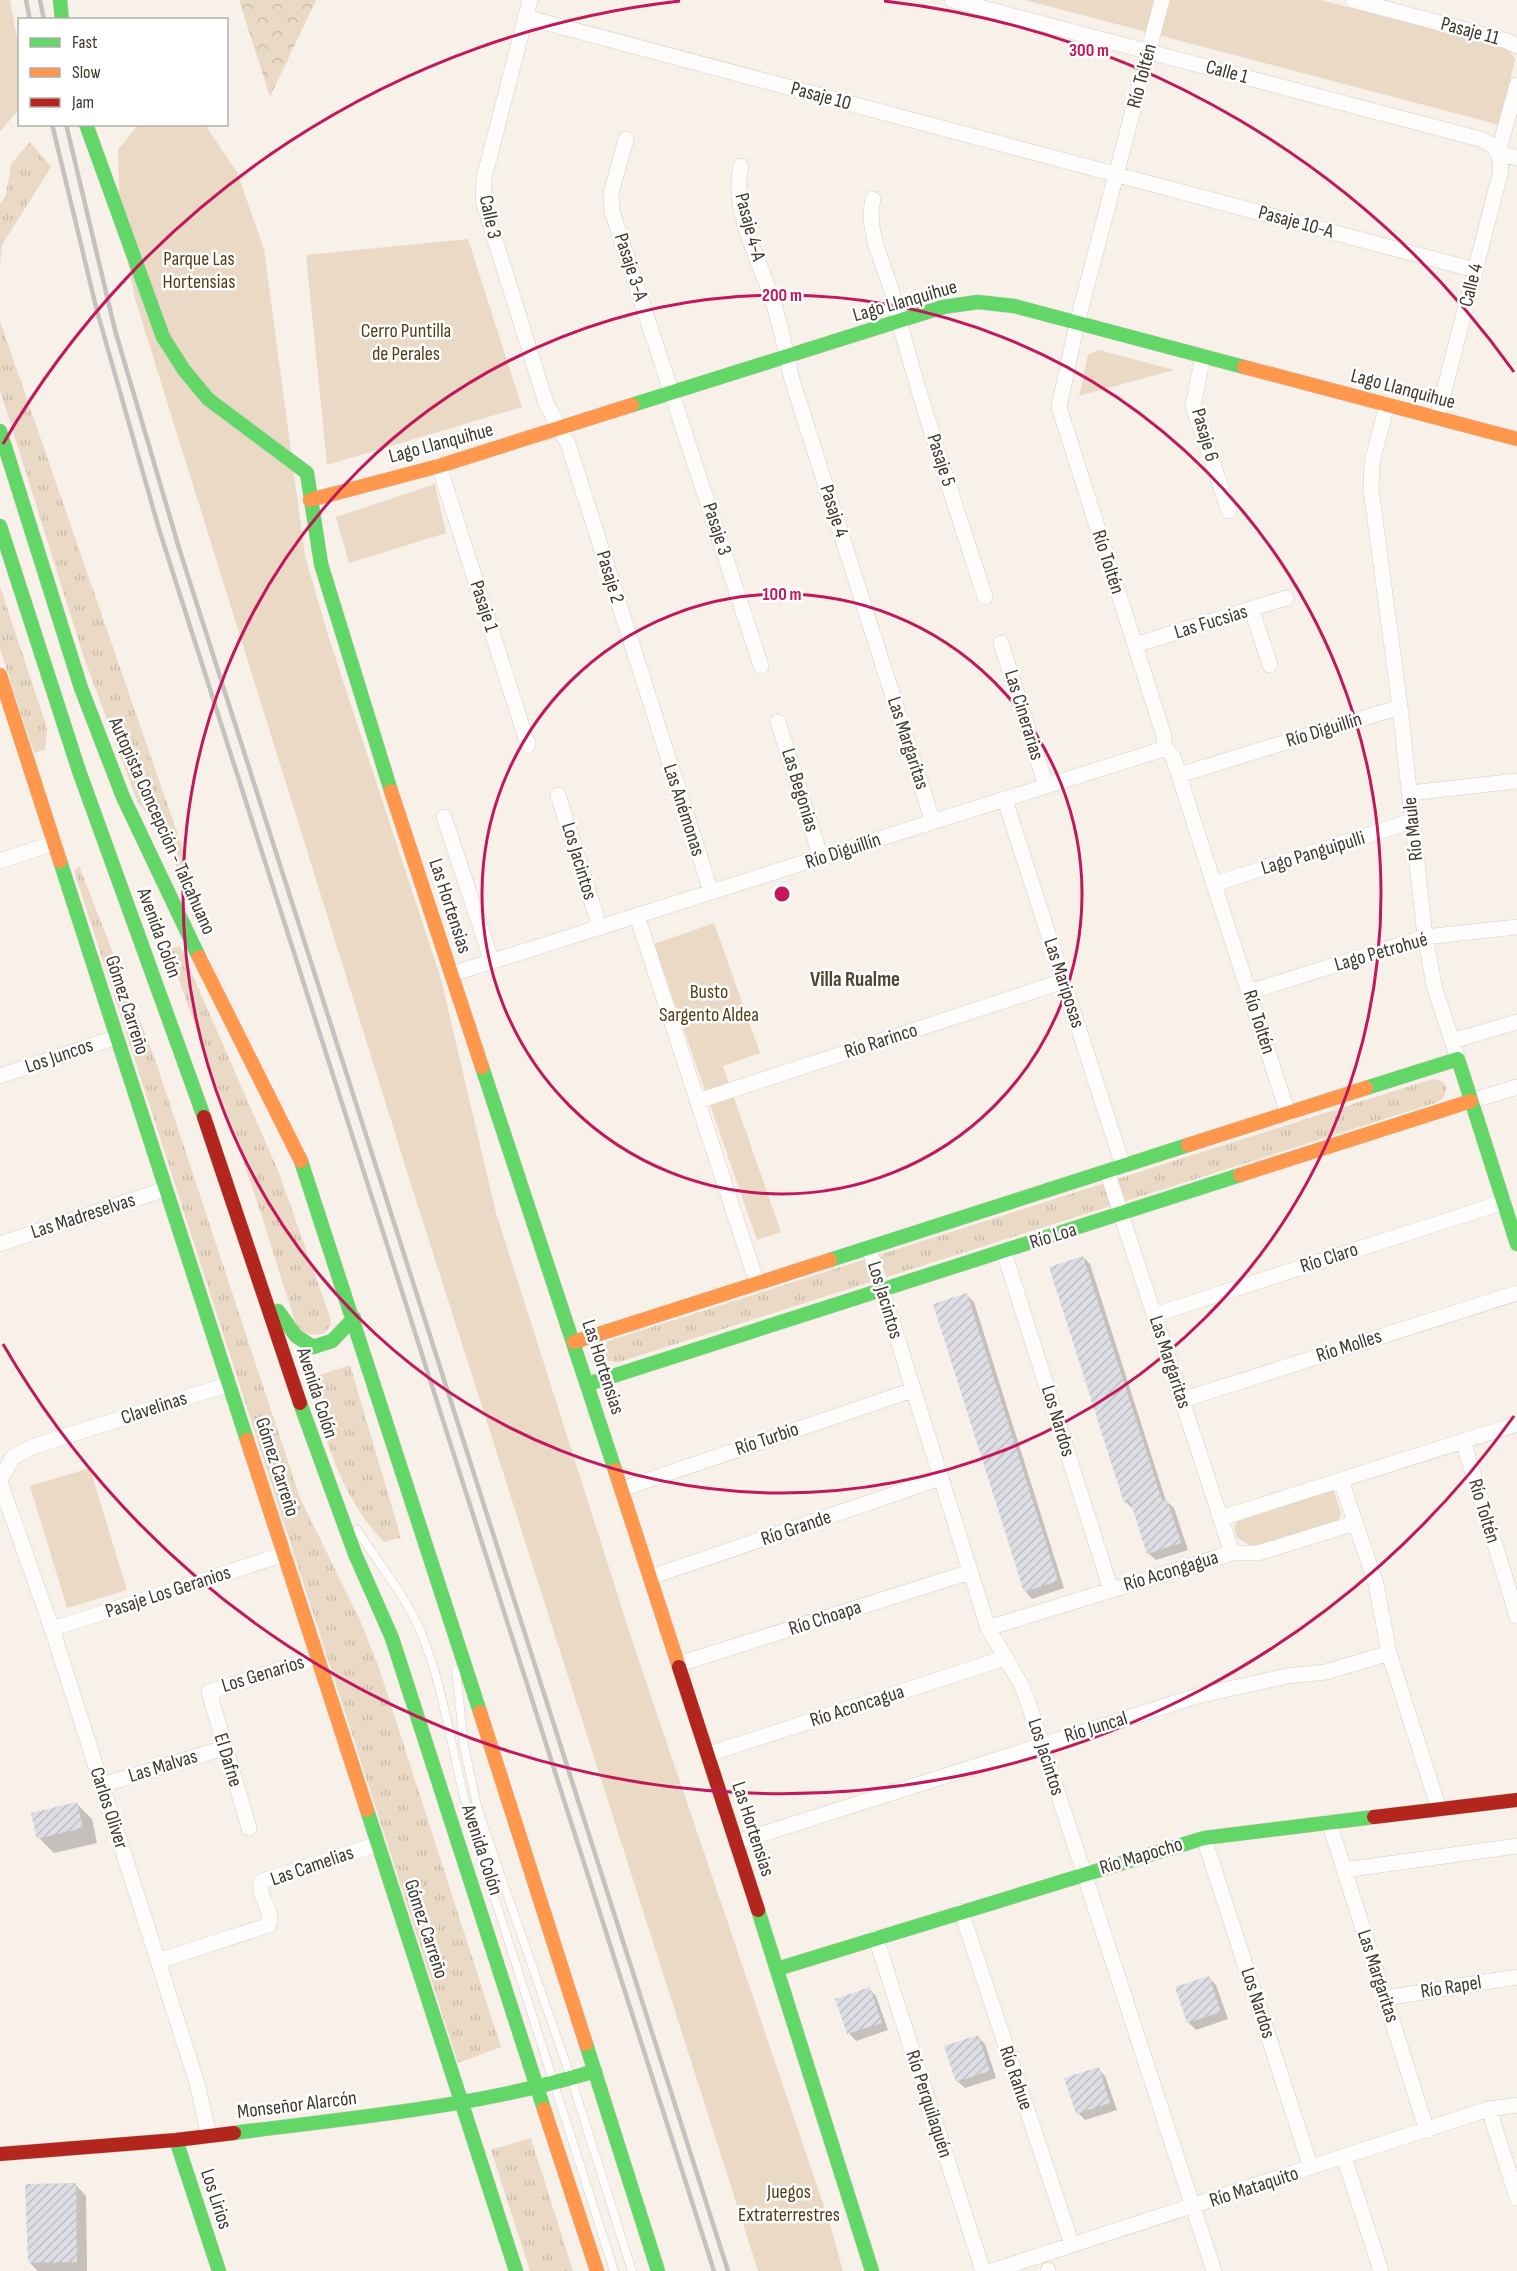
<svg xmlns="http://www.w3.org/2000/svg" width="1517" height="2271" font-family="'Sofia Sans Condensed',sans-serif">
	<defs>
		<pattern id="grass-tufts" width="24" height="20" patternUnits="userSpaceOnUse" patternTransform="scale(1.5)"><rect width="24" height="20" fill="#eadac5"/><path d="M3 7l-1-3M5 7V3M7 7l1-3M15 17l-1-3M17 17v-4M19 17l1-3" fill="none" stroke="#cabcaa"/></pattern>
		<pattern id="forest-crowns" width="20" height="18" patternUnits="userSpaceOnUse" patternTransform="scale(1.5)"><rect width="20" height="18" fill="#eadac5"/><path d="M2 6a3 3 0 1 1 6 0M12 15a3 3 0 1 1 6 0" fill="none" stroke="#cabcaa"/></pattern>
		<pattern id="building-hatch" width="6" height="6" patternUnits="userSpaceOnUse" patternTransform="scale(1.5)"><rect width="6" height="6" fill="#dddde4"/><path d="M-1 1l2-2M0 6l6-6M5 7l2-2" fill="none" stroke="#bfbec4"/></pattern>
	</defs>
	<rect width="100%" height="100%" fill="#f7f1ea"/>
	<path fill="url(#grass-tufts)" d="M30 142 51 167 2 245 0 265V204L6 195 11 164Z
		M0 321 205 913 193 918 174 860 178 857 175 844 168 845 160 829 138 803 84 658 0 390Z
		M0 586 47 728 45 750 34 753 0 649Z
		M79 866 156 1062 300 1498 359 1618 378 1665 501 2047 458 2063 74 871Z
		M180 946 279 1173 330 1317 331 1325 325 1333 315 1335 303 1333 295 1322 256 1198 168 949Z
		M1432 1079 1442 1081 1447 1088 1444 1097 1438 1102 619 1362 608 1361C602 1354 602 1348 608 1341Z
		M350 1365 401 1538 384 1542C340 1497 326 1438 307 1379Z
		M531 2138 573 2271H530L491 2150Z"/>
	<path fill="url(#forest-crowns)" d="M239 0H316L270 97Z"/>
	<path fill="#eadac5" d="M0 0H10L19 48V109L0 132Z
		M1025 0H1321L1508 49 1515 59 1500 125Z
		M138 125H205L237 172 264 249 305 556 328 635 441 979 496 1213 634 1646 830 2224 843 2271H758L409 1178 135 299 120 221 118 150Z
		M468 239 522 407 327 465 306 255Z
		M1098 350H1099L1174 370 1079 396 1088 355Z
		M435 484 446 533 349 563 336 517Z
		M714 923 760 1053 723 1066 781 1232 757 1240 654 944Z
		M90 1468 127 1590 67 1608 30 1486Z
		M1325 1490 1334 1491 1341 1513 1338 1521 1254 1547 1237 1538 1234 1526 1239 1520Z"/>
	<path fill="#0003" d="M1083 1257 1090 1264 1166 1501 1174 1508 1188 1550 1156 1560 1148 1553 1133 1509 1126 1502Z
		M967 1295 974 1302 1064 1588 1032 1599 1025 1591Z
		M77 1804 92 1819 97 1843 54 1853 39 1838Z
		M1209 1978 1216 1985 1228 2019 1196 2030 1188 2022Z
		M869 1989 876 1996 888 2030 856 2041 849 2033Z
		M978 2037 985 2044 996 2078 965 2088 957 2081Z
		M1098 2069 1105 2076 1117 2110 1085 2120 1078 2113Z
		M75 2184 86 2196 87 2271H38L29 2262Z"/>
	<path fill="url(#building-hatch)" d="M1083 1256 1162 1500 1167 1499 1181 1543 1147 1554 1130 1501 1124 1503 1049 1267Z
		M967 1293 1058 1581 1024 1592 933 1304Z
		M77 1802 83 1828 37 1839 31 1813Z
		M1209 1976 1221 2012 1187 2023 1175 1987Z
		M870 1987 882 2023 847 2034 835 1999Z
		M978 2035 990 2071 956 2082 944 2046Z
		M1099 2067 1110 2103 1076 2114 1064 2078Z
		M76 2183 77 2262 28 2263 25 2184Z"/>
	<g fill="none" stroke-linecap="round" stroke-linejoin="round">
		<defs>
			<path id="lane" d="M357 1530C378 1563 403 1592 419 1628 446 1690 452 1759 471 1824L614 2271
				M456 1670 464 1746 478 1810 571 2078 632 2271"/>
			<path id="street" d="M530 0 484 178 483 201 546 403 568 444 711 892
				M952 0 1480 139C1496 145 1503 156 1500 174L1437 418
				M1162 0 1077 323 1059 407 1164 736V746L1173 757 1288 1114
				M1353 0 1507 41 1517 46
				M525 17 1475 270
				M626 139 611 193 612 211 761 666
				M1498 153 1517 85
				M1498 153 1517 158
				M741 166C730 214 762 262 775 308 782 332 787 356 792 380L933 822
				M873 199C865 233 885 264 893 296 918 398 953 497 985 597
				M1203 356 1193 406 1229 511
				M1387 405 1372 462 1371 489 1400 707 1425 937 1435 989 1458 1059
				M439 466 528 745
				M1252 610 1270 665
				M1001 643 1046 786
				M1135 645 1286 598
				M778 722 821 858
				M1179 775 1400 707
				M1410 793 1517 781
				M558 795 600 928
				M1005 800 1123 1166
				M444 817 492 962
				M0 861 55 843
				M1214 884 1412 821
				M637 916 757 1283
				M452 974 1157 751 1164 746
				M1249 992 1425 937 1517 927
				M1452 1041 1517 1022
				M0 1076 117 1037
				M698 1101 1064 981
				M1471 1101 1517 1087
				M1107 1171 1232 1553
				M0 1244 166 1189
				M869 1248 988 1628 1022 1686 1028 1702 1214 2271
				M1004 1252 1111 1590
				M1154 1315 1504 1202
				M1182 1400 1517 1293
				M1463 1441 1517 1616
				M0 1480 13 1457 32 1447 229 1384
				M1341 1480 1376 1584 1389 1653 1439 1809
				M0 1482 52 1629 197 2083 209 2136
				M622 1489 913 1390
				M1221 1518 1517 1424
				M651 1577 941 1478
				M988 1628 1232 1553H1258L1355 1523
				M52 1629 285 1554
				M679 1664 970 1572
				M709 1754 1005 1658
				M102 1785 224 1748
				M1329 1822 1427 2131
				M249 1828 209 1692 318 1657
				M1204 1838 1311 2168
				M737 1842 1197 1696 1287 1676 1326 1672 1389 1653
				M1344 1870 1517 1846
				M961 1911 1072 2245
				M876 1938 983 2271
				M158 1961 269 1925C275 1911 255 1895 262 1881L378 1844
				M1385 1998 1517 1977
				M1489 2109 1517 2198
				M1344 2157 1381 2271
				M1048 2270V2271
				M992 2271 1489 2109 1517 2105"/>
			<path id="fast" d="M60 0 62 20
				M86 124 163 337 184 370 208 399 307 473 321 564 391 791
				M632 405 943 307 978 302 1014 306 1244 367
				M0 431 81 688 123 797 199 957
				M0 526 79 771 204 1117
				M60 861 247 1440
				M482 1067 615 1470
				M1366 1088 1458 1059 1517 1244
				M301 1161 480 1712
				M830 1260 1188 1145
				M278 1311 296 1336 313 1347 332 1341 354 1318
				M588 1384 1240 1175
				M300 1403 355 1554 392 1638 544 2109
				M367 1810 516 2271
				M758 1910 872 2271
				M777 1969 1204 1838 1374 1817
				M586 2044 658 2271
				M234 2133C355 2117 478 2107 595 2071
				M176 2140 219 2271"/>
			<path id="slow" d="M1244 367 1517 439
				M310 500 439 466 632 405
				M0 675 60 861
				M391 791 482 1067
				M199 957 301 1161
				M1188 1145 1366 1088
				M1240 1175 1471 1101
				M574 1342 830 1260
				M247 1440 367 1810
				M615 1470 679 1667
				M480 1712 586 2044
				M544 2109 597 2271"/>
			<path id="jam" d="M204 1117 300 1403
				M679 1667 758 1910
				M1374 1817 1517 1800
				M0 2154 176 2140 234 2133"/>
		</defs>
		<use href="#lane" stroke="#d5cfc7" stroke-width="9"/>
		<use href="#street" stroke="#d5cfc7" stroke-width="16"/>
		<use href="#fast" stroke="#d5cfc7" stroke-width="15"/>
		<use href="#slow" stroke="#d5cfc7" stroke-width="15"/>
		<use href="#jam" stroke="#d5cfc7" stroke-width="15"/>
		<use href="#lane" stroke="#fefdfc" stroke-width="8"/>
		<use href="#street" stroke="#fefdfc" stroke-width="15"/>
		<use href="#fast" stroke="#63d668" stroke-width="14"/>
		<use href="#slow" stroke="#ff974d" stroke-width="14"/>
		<use href="#jam" stroke="#b3261e" stroke-width="14"/>
		<path stroke="#c4c2c0" stroke-width="4.5" d="M26 0 30 20
			M40 0 44 20
			M52 124 97 311 159 529 714 2271
			M66 124 115 330 179 548 728 2271"/>
	</g>
	<g fill="none" stroke="#c2185b" stroke-width="3">
		<circle cx="782" cy="894" r="300"/>
		<circle cx="782" cy="894" r="599"/>
		<path d="M1514 1416A899 899 0 0 1 3 1344M3 444A899 899 0 0 1 680 1M884 1A899 899 0 0 1 1514 372"/>
	</g>
	<g text-anchor="middle" dominant-baseline="central" stroke-width="5" stroke-linejoin="round" paint-order="stroke">
		<g font-size="20" fill="#3e382f" stroke="#fff">
			<text transform="translate(1470 31) rotate(15)">Pasaje 11</text>
			<text transform="translate(1227 72) rotate(15)">Calle 1</text>
			<text transform="translate(1142 76) rotate(-75)">Río Toltén</text>
			<text transform="translate(821 96) rotate(15)">Pasaje 10</text>
			<text transform="translate(490 217) rotate(78)">Calle 3</text>
			<text transform="translate(1296 222) rotate(15)">Pasaje 10-A</text>
			<text transform="translate(750 227) rotate(75)">Pasaje 4-A</text>
			<text transform="translate(631 267) rotate(72)">Pasaje 3-A</text>
			<text transform="translate(1471 285) rotate(-76)">Calle 4</text>
			<text transform="translate(905 301) rotate(-16)">Lago Llanquihue</text>
			<text transform="translate(1403 389) rotate(15)">Lago Llanquihue</text>
			<text transform="translate(1205 435) rotate(74)">Pasaje 6</text>
			<text transform="translate(441 443) rotate(-15)">Lago Llanquihue</text>
			<text transform="translate(941 460) rotate(72)">Pasaje 5</text>
			<text transform="translate(834 511) rotate(72)">Pasaje 4</text>
			<text transform="translate(717 529) rotate(72)">Pasaje 3</text>
			<text transform="translate(1108 562) rotate(72)">Río Toltén</text>
			<text transform="translate(610 577) rotate(73)">Pasaje 2</text>
			<text transform="translate(484 606) rotate(72)">Pasaje 1</text>
			<text transform="translate(1211 622) rotate(-17)">Las Fucsias</text>
			<text transform="translate(1024 715) rotate(73)">Las Cinerarias</text>
			<text transform="translate(1324 730) rotate(-17)">Río Diguillín</text>
			<text transform="translate(908 743) rotate(72)">Las Margaritas</text>
			<text transform="translate(800 790) rotate(73)">Las Begonias</text>
			<text transform="translate(684 810) rotate(72)">Las Anémonas</text>
			<text transform="translate(162 826) rotate(66)">Autopista Concepción - Talcahuano</text>
			<text transform="translate(1413 829) rotate(-96)">Río Maule</text>
			<text transform="translate(843 851) rotate(-18)">Río Diguillín</text>
			<text transform="translate(1313 853) rotate(-17)">Lago Panguipulli</text>
			<text transform="translate(579 861) rotate(73)">Los Jacintos</text>
			<text transform="translate(450 906) rotate(72)">Las Hortensias</text>
			<text transform="translate(159 933) rotate(70)">Avenida Colón</text>
			<text transform="translate(1381 952) rotate(-16)">Lago Petrohué</text>
			<text transform="translate(1064 983) rotate(72)">Las Mariposas</text>
			<text transform="translate(127 1005) rotate(72)">Gómez Carreño</text>
			<text transform="translate(1259 1022) rotate(72)">Río Toltén</text>
			<text transform="translate(881 1041) rotate(-18)">Río Rarinco</text>
			<text transform="translate(59 1056) rotate(-19)">Los Juncos</text>
			<text transform="translate(83 1216) rotate(-18)">Las Madreselvas</text>
			<text transform="translate(1053 1236) rotate(-17)">Río Loa</text>
			<text transform="translate(1329 1258) rotate(-18)">Río Claro</text>
			<text transform="translate(885 1300) rotate(73)">Los Jacintos</text>
			<text transform="translate(1349 1346) rotate(-18)">Río Molles</text>
			<text transform="translate(1170 1362) rotate(72)">Las Margaritas</text>
			<text transform="translate(603 1367) rotate(72)">Las Hortensias</text>
			<text transform="translate(317 1393) rotate(72)">Avenida Colón</text>
			<text transform="translate(154 1408) rotate(-18)">Clavelinas</text>
			<text transform="translate(1058 1421) rotate(73)">Los Nardos</text>
			<text transform="translate(767 1439) rotate(-19)">Río Turbio</text>
			<text transform="translate(277 1467) rotate(72)">Gómez Carreño</text>
			<text transform="translate(1484 1511) rotate(73)">Río Toltén</text>
			<text transform="translate(796 1528) rotate(-19)">Río Grande</text>
			<text transform="translate(1171 1571) rotate(-17)">Río Acongagua</text>
			<text transform="translate(168 1592) rotate(-18)">Pasaje Los Geranios</text>
			<text transform="translate(825 1618) rotate(-18)">Río Choapa</text>
			<text transform="translate(263 1674) rotate(-17)">Los Genarios</text>
			<text transform="translate(857 1706) rotate(-18)">Río Aconcagua</text>
			<text transform="translate(1096 1727) rotate(-17)">Río Juncal</text>
			<text transform="translate(1046 1757) rotate(72)">Los Jacintos</text>
			<text transform="translate(228 1760) rotate(73)">El Dafne</text>
			<text transform="translate(163 1766) rotate(-17)">Las Malvas</text>
			<text transform="translate(109 1808) rotate(72)">Carlos Oliver</text>
			<text transform="translate(753 1829) rotate(72)">Las Hortensias</text>
			<text transform="translate(482 1850) rotate(72)">Avenida Colón</text>
			<text transform="translate(1141 1856) rotate(-17)">Río Mapocho</text>
			<text transform="translate(312 1866) rotate(-19)">Las Camelias</text>
			<text transform="translate(426 1929) rotate(72)">Gómez Carreño</text>
			<text transform="translate(1378 1976) rotate(72)">Las Margaritas</text>
			<text transform="translate(1451 1987) rotate(-9)">Río Rapel</text>
			<text transform="translate(1258 2003) rotate(72)">Los Nardos</text>
			<text transform="translate(1016 2078) rotate(71)">Río Rahue</text>
			<text transform="translate(929 2104) rotate(72)">Río Perquilaquén</text>
			<text transform="translate(297 2105) rotate(-7)">Monseñor Alarcón</text>
			<text transform="translate(1254 2187) rotate(-18)">Río Mataquito</text>
			<text transform="translate(216 2199) rotate(72)">Los Lirios</text>
		</g>
		<g font-size="20" fill="#563c15" stroke="#fff">
			<text x="199" y="259">Parque Las<tspan x="199" dy="23">Hortensias</tspan></text>
			<text x="406" y="331">Cerro Puntilla<tspan x="406" dy="23">de Perales</tspan></text>
			<text x="709" y="992">Busto<tspan x="709" dy="23">Sargento Aldea</tspan></text>
			<text x="789" y="2192">Juegos<tspan x="789" dy="23">Extraterrestres</tspan></text>
		</g>
		<g font-size="21" font-weight="bold" fill="#524432" stroke="#fff">
			<text x="855" y="979">Villa Rualme</text>
		</g>
	</g>
	<circle cx="782" cy="894" r="9" fill="#c2185b" stroke="#fff" stroke-width="3"/>
	<g font-size="18" text-anchor="middle" font-weight="bold" fill="#c2185b" stroke="#fff" stroke-width="5" stroke-linejoin="round" paint-order="stroke">
		<text x="1089" y="56">300 m</text>
		<text x="782" y="301">200 m</text>
		<text x="782" y="600">100 m</text>
	</g>
	<rect x="18" y="18" width="210" height="108" fill="#ffffff" stroke="#b2afac" stroke-width="1.5"/>
	<rect x="30" y="38" width="30" height="9" fill="#63d668" stroke="#b2afac" stroke-width="1.5"/>
	<text x="72" y="48" font-size="18" fill="#3e382f">Fast</text>
	<rect x="30" y="68" width="30" height="9" fill="#ff974d" stroke="#b2afac" stroke-width="1.5"/>
	<text x="72" y="78" font-size="18" fill="#3e382f">Slow</text>
	<rect x="30" y="98" width="30" height="9" fill="#b3261e" stroke="#b2afac" stroke-width="1.5"/>
	<text x="72" y="108" font-size="18" fill="#3e382f">Jam</text>
</svg>
